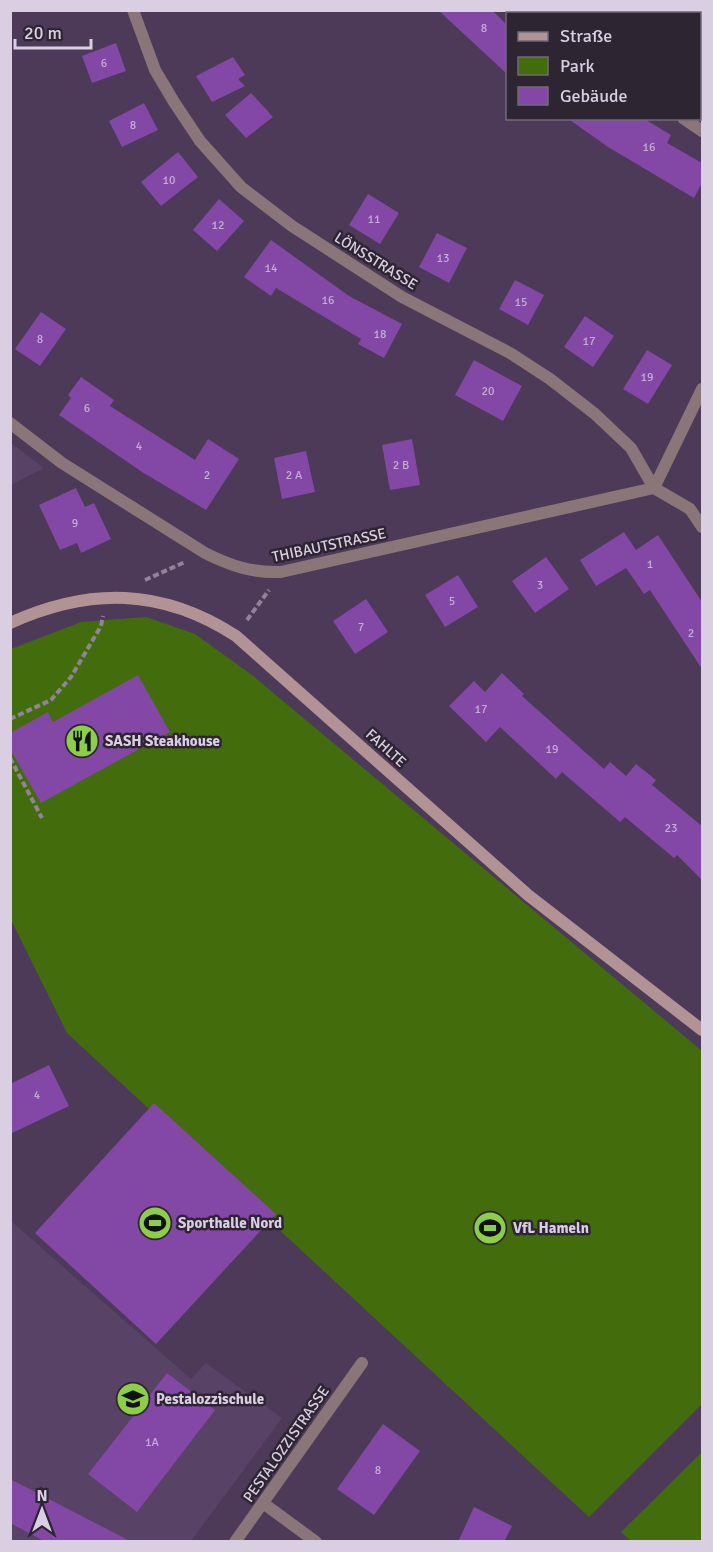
<svg xmlns="http://www.w3.org/2000/svg" width="713" height="1552" font-family="Signika,sans-serif">
	<rect width="100%" height="100%" fill="#4c3a58"/>
	<path fill="#584266" d="M11 443 44 468 11 485Z
		M10 1220 191 1379 206 1363 282 1418 191 1541H11Z"/>
	<path fill="#436c0c" d="M146 617 195 634 252 675 702 1051V1404L589 1517 67 1033 11 920V649L81 622Z
		M702 1452V1541H631L621 1532Z"/>
	<path fill="#8347a5" d="M438 10H492L507 25V74Z
		M116 43 126 71 92 83 82 56Z
		M233 57 245 75 238 79 245 86 212 102 196 76Z
		M251 93 273 117 246 138 225 115Z
		M144 103 158 130 122 147 109 121Z
		M567 118H643L671 135 667 143 702 163V183L694 198 608 147Z
		M178 152 198 177 161 206 141 182Z
		M368 194 399 213 380 244 349 225Z
		M219 199 244 221 217 251 193 230Z
		M437 233 467 248 449 283 419 267Z
		M271 240 349 296 402 324 384 358 358 344 361 339 276 288 271 296 244 277Z
		M515 280 544 295 528 325 499 309Z
		M41 312 66 329 40 366 15 349Z
		M585 316 614 336 593 367 564 347Z
		M647 350 672 365 648 404 623 389Z
		M474 360 522 386 503 421 455 395Z
		M81 377 114 400 110 406 195 460 208 439 239 459 206 510 142 472 59 415 71 398 68 395Z
		M412 439 420 485 390 490 382 445Z
		M306 451 315 492 282 499 274 458Z
		M76 488 85 507 94 503 111 539 81 553 77 543 60 550 39 505Z
		M624 532 636 550 658 535 702 602V669L650 590 644 594 626 568 596 586 580 560Z
		M546 557 569 589 535 613 512 581Z
		M458 575 478 607 445 627 425 595Z
		M366 599 388 632 355 654 333 621Z
		M502 673 524 694 522 696 604 769 610 762 626 776 636 764 656 780 652 785 702 826V880L677 855 674 858 625 817 620 822 562 772 556 779 500 727 486 742 449 706 474 681 485 692Z
		M138 675 170 732 41 803 10 749V733L48 712 53 722Z
		M49 1065 69 1106 10 1134V1084Z
		M154 1103 276 1214 156 1344 35 1233Z
		M167 1373 215 1410 137 1512 88 1474Z
		M383 1424 420 1451 374 1515 337 1489Z
		M10 1479 132 1542H46L10 1523Z
		M474 1507 512 1526 504 1542H458Z"/>
	<g fill="none" stroke-linecap="round" stroke-linejoin="round">
		<path stroke="#92839c" stroke-width="4" stroke-dasharray="6 3" stroke-linecap="butt" d="M145 580 185 562
			M247 620 269 590
			M10 719 51 700 71 677 101 626 103 616
			M10 758 42 818"/>
		<path stroke="#8a7678" stroke-width="12" d="M133 10 155 70 174 102 200 141 241 187 292 226 402 297 510 353 550 379 595 414 631 448 654 488 690 509 702 527
			M528 10 531 14
			M683 118 702 131
			M10 423 62 463 205 553C231 566 252 573 281 572L654 488
			M654 488 702 389
			M263 1503 316 1542
			M235 1542 362 1363"/>
		<path stroke="#b19295" stroke-width="12" d="M10 623C90 587 162 588 236 636L528 895 702 1030"/>
	</g>
	<defs>
		<symbol id="restaurant-disc" viewBox="-11 -11 22 22"><circle r="9.5" fill="#8cce45" stroke="#2e2533"/><path d="M-5-6h1v4h1v-4h1v4h1v-4h1v5L-1.5 .5V6h-2V.5L-5-1ZM5-6V6H3V1.5H1.5Q1.5-4 5-6Z" fill="#111"/></symbol>
		<symbol id="stadium-disc" viewBox="-11 -11 22 22"><circle r="9.5" fill="#8cce45" stroke="#2e2533"/><path d="M0-5a6.5 5 0 1 0 0 10a6.5 5 0 1 0 0-10ZM-3.5-1.8h7v3.6h-7Z" fill="#111"/></symbol>
		<symbol id="school-disc" viewBox="-11 -11 22 22"><circle r="9.5" fill="#8cce45" stroke="#2e2533"/><path d="M0-5L7-2L0 1L-7-2ZM-4 1L0 2.5L4 1V4Q0 6-4 4Z" fill="#111"/></symbol>
	</defs>
	<g fill-rule="evenodd">
		<use href="#restaurant-disc" x="63" y="722" width="38" height="38"/>
		<use href="#stadium-disc" x="136" y="1204" width="38" height="38"/>
		<use href="#stadium-disc" x="471" y="1209" width="38" height="38"/>
		<use href="#school-disc" x="114" y="1380" width="38" height="38"/>
	</g>
	<g text-anchor="middle" dominant-baseline="central" stroke-width="5" stroke-linejoin="round" paint-order="stroke">
		<g font-size="12" fill="#c4add3">
			<text x="484" y="28">8</text>
			<text x="104" y="63">6</text>
			<text x="133" y="125">8</text>
			<text x="649" y="147">16</text>
			<text x="169" y="180">10</text>
			<text x="374" y="219">11</text>
			<text x="218" y="225">12</text>
			<text x="443" y="258">13</text>
			<text x="271" y="268">14</text>
			<text x="328" y="300">16</text>
			<text x="521" y="302">15</text>
			<text x="380" y="334">18</text>
			<text x="40" y="339">8</text>
			<text x="589" y="341">17</text>
			<text x="647" y="377">19</text>
			<text x="488" y="391">20</text>
			<text x="87" y="408">6</text>
			<text x="139" y="446">4</text>
			<text x="401" y="465">2 B</text>
			<text x="207" y="475">2</text>
			<text x="294" y="475">2 A</text>
			<text x="75" y="523">9</text>
			<text x="650" y="564">1</text>
			<text x="540" y="585">3</text>
			<text x="452" y="601">5</text>
			<text x="361" y="627">7</text>
			<text x="691" y="633">2</text>
			<text x="481" y="709">17</text>
			<text x="552" y="749">19</text>
			<text x="671" y="828">23</text>
			<text x="37" y="1095">4</text>
			<text x="152" y="1442">1A</text>
			<text x="378" y="1470">8</text>
		</g>
		<g font-size="15" fill="#dacfe2" stroke="#2e2533">
			<text transform="translate(376 261) rotate(32)">LÖNSSTRASSE</text>
			<text transform="translate(329 545) rotate(-12)">THIBAUTSTRASSE</text>
			<text transform="translate(386 748) rotate(42)">FAHLTE</text>
			<text transform="translate(286 1444) rotate(-55)">PESTALOZZISTRASSE</text>
		</g>
		<g font-size="15" font-weight="bold" fill="#dacfe2" stroke="#2e2533" text-anchor="start">
			<text x="105" y="741">SASH Steakhouse</text>
			<text x="178" y="1223">Sporthalle Nord</text>
			<text x="513" y="1228">VfL Hameln</text>
			<text x="156" y="1399">Pestalozzischule</text>
		</g>
	</g>
	<rect width="713" height="1552" fill="none" stroke="#dacfe2" stroke-width="24"/>
	<rect x="506" y="12" width="195" height="108" fill="#2e2533" stroke="#736979" stroke-width="1.5"/>
	<rect x="518" y="32" width="30" height="9" fill="#b19295" stroke="#736979" stroke-width="1.5"/>
	<text x="560" y="42" font-size="18" fill="#dacfe2">Straße</text>
	<rect x="518" y="57" width="30" height="18" fill="#436c0c" stroke="#736979" stroke-width="1.5"/>
	<text x="560" y="72" font-size="18" fill="#dacfe2">Park</text>
	<rect x="518" y="87" width="30" height="18" fill="#8347a5" stroke="#736979" stroke-width="1.5"/>
	<text x="560" y="102" font-size="18" fill="#dacfe2">Gebäude</text>
	<g transform="translate(42 1510)" stroke="#2e2533" stroke-width="4.5" paint-order="stroke">
	<path d="M0-4.5L10 22L0 15L-10 22Z" fill="#dacfe2"/>
	<text y="-9" font-size="16" font-weight="bold" text-anchor="middle" fill="#dacfe2">N</text>
	</g>
	<path d="M15 39v9h76v-9" fill="none" stroke="#dacfe2" stroke-width="3"/>
	<text x="24" y="39" font-size="18" fill="#dacfe2" stroke="#2e2533" stroke-width="4.5" paint-order="stroke">20 m</text>
</svg>
